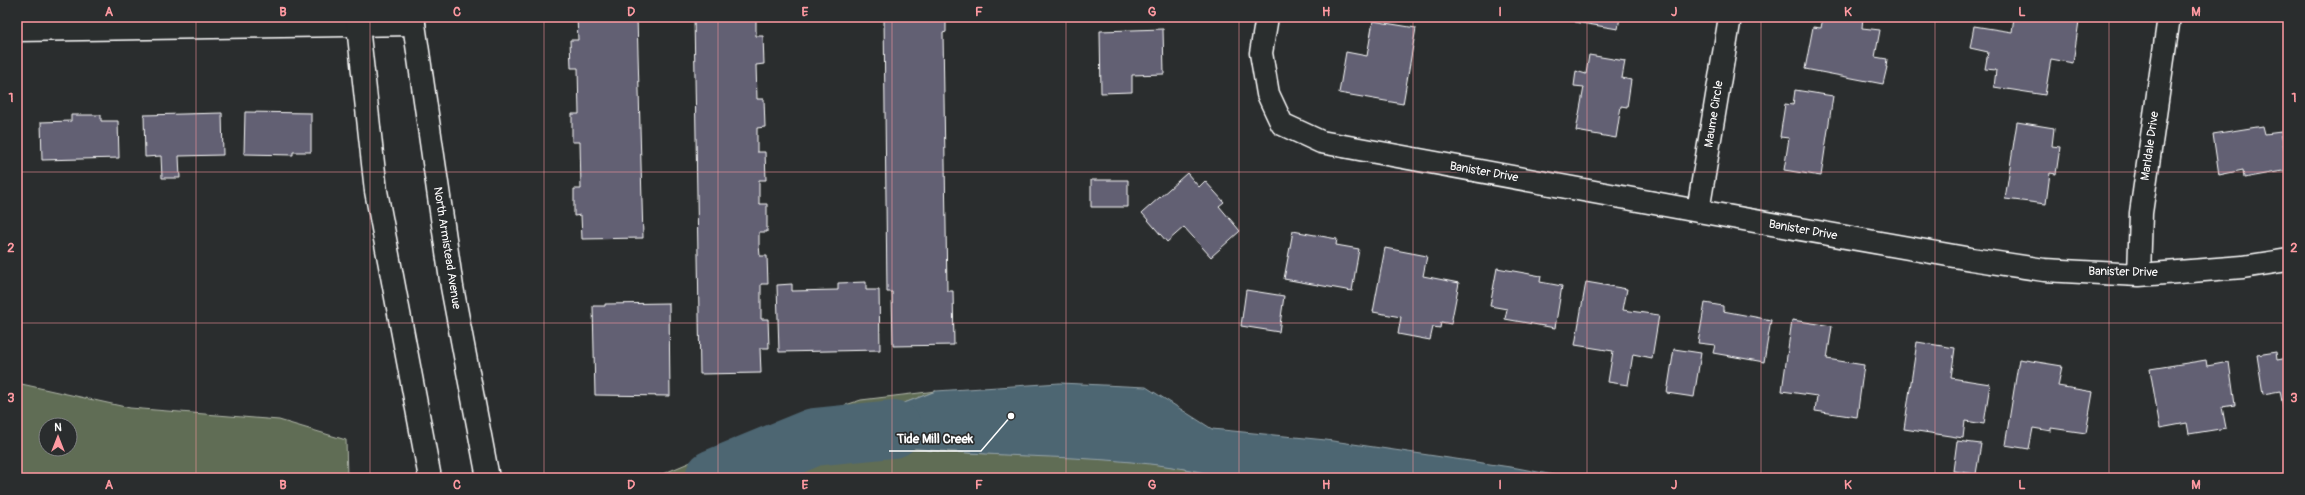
<svg xmlns="http://www.w3.org/2000/svg" width="2305" height="495" font-family="Pangolin,sans-serif">
	<rect width="100%" height="100%" fill="#2a2d2e"/>
	<filter id="ink" filterUnits="userSpaceOnUse"><feTurbulence type="fractalNoise" baseFrequency=".025" numOctaves="2"/><feDisplacementMap in="SourceGraphic" scale="8" xChannelSelector="R" yChannelSelector="G"/><feConvolveMatrix kernelMatrix="1 2 1 2 8 2 1 2 1" color-interpolation-filters="sRGB"/></filter>
	<g filter="url(#ink)">
		<path fill="#616d54" stroke="#b0b6aa" fill-rule="evenodd" d="M17 383 130 408 279 420 346 440 347 478H17ZM46 425H70V449H46Z
			M936 391 815 437C867 442 920 451 972 453 1057 457 1144 456 1226 478H653L762 432 861 400Z"/>
		<path fill="#4d6672" stroke="#94a3aa" d="M1060 383 1146 387 1212 429 1326 440 1517 468 1569 478H1226C1143 456 1056 459 970 453 918 450 866 443 814 437L936 391Z"/>
		<g fill="none" stroke-linecap="round" stroke-linejoin="round">
			<path stroke="#4d6672" stroke-width="58" d="M714 478 814 437 893 429"/>
		</g>
		<path fill="#626073" stroke="#fff" d="M577 17H637L643 238 582 239 581 215 574 216V189H581L580 142H572V114H579L578 68H571L570 40H578Z
			M694 17H756V36H763L764 64 756 65 757 99H764L765 127 757 128V152H765L766 180H759V204H767V232H759V245L760 256H767L768 284H761V319H768L769 348H760L761 373 700 374Z
			M884 17H946V32L943 33 947 291H953L954 345 893 346 892 292H887Z
			M1576 17H1620L1618 29 1575 22Z
			M1823 17H1863L1862 28 1880 30 1875 57 1887 59 1886 67H1887L1883 84 1805 69 1813 27 1821 28Z
			M2014 17H2052L2079 21 2073 63 2051 59 2045 95 1994 87 1996 70 1985 69 1988 52 1970 48 1974 26 2012 32Z
			M1373 21 1416 28 1403 104 1339 93 1346 52 1367 56Z
			M1163 29 1164 74 1132 75V92L1101 93 1100 31Z
			M1589 55 1625 61 1622 78 1631 80 1627 107 1621 106 1616 138 1576 131 1584 87 1574 86 1576 71 1586 74Z
			M1795 90 1833 96 1821 176 1784 170 1789 138 1780 137 1785 104 1793 105Z
			M245 112 311 113V152H293V155L244 154Z
			M222 113 223 155 179 156 180 178H162L161 156 145 157 144 115Z
			M71 115H101V121H118L119 158 42 160 41 122 71 121Z
			M2017 122 2054 128 2052 146 2060 147 2056 174 2050 173 2046 204 2005 199Z
			M2263 126 2265 134 2281 132 2288 170 2244 178 2243 170 2219 175 2213 134Z
			M1187 173 1199 187 1205 181 1224 202 1219 206 1240 231 1211 257 1184 227 1167 242 1142 213Z
			M1091 180H1128V207H1091Z
			M1293 231 1337 239 1336 245 1359 249 1352 291 1284 279Z
			M1385 248 1427 256 1423 276 1459 283 1451 324 1441 322 1440 328 1433 327 1430 340 1398 334 1401 317 1373 312Z
			M1497 268 1541 276 1540 282 1562 286 1555 328 1505 319 1507 309 1490 306Z
			M866 282V290H879L880 350 779 352 777 285 792 284V291L838 290V283Z
			M1586 282 1627 289 1623 310 1659 315 1652 358 1633 354 1628 385 1608 382 1613 351 1575 345Z
			M1246 290 1284 296 1279 332 1241 326Z
			M669 303 670 396 595 395 593 306H605V304Z
			M1705 303 1723 306V311L1771 320 1764 362 1713 353 1715 345 1698 343Z
			M1792 320 1832 326 1827 359 1864 365 1857 417 1815 411 1817 396 1782 391Z
			M1917 342 1955 348 1951 378 1990 384 1984 424 1965 421 1963 438 1904 429Z
			M1674 349 1701 353 1694 397 1667 393Z
			M2276 352 2277 360 2288 358V422H2286L2280 391 2263 394 2257 355Z
			M2019 359 2062 366 2058 386 2093 392 2086 433 2051 428V431L2033 428 2029 449 2005 445Z
			M2206 360 2207 366 2229 362 2235 405 2222 407 2226 428 2189 434 2187 423 2160 428 2150 369Z
			M1957 441 1981 444 1976 474 1953 471Z"/>
		<g fill="none" stroke-linecap="round" stroke-linejoin="round">
			<defs>
				<path id="street" d="M1267 17 1261 53 1268 94 1282 124 1321 142 1698 211 1971 259 2044 270 2139 275 2243 267 2288 260
					M17 30 414 24
					M1698 211 1730 17
					M2139 275 2141 213 2169 17"/>
				<path id="secondary" d="M357 17 376 191 430 478
					M413 17 452 287 488 478"/>
			</defs>
			<use href="#street" stroke="#fff" stroke-width="25"/>
			<use href="#secondary" stroke="#fff" stroke-width="25"/>
			<use href="#street" stroke="#2a2d2e" stroke-width="22"/>
			<use href="#secondary" stroke="#2a2d2e" stroke-width="22"/>
		</g>
	</g>
	<path fill="none" stroke="#ff9aa2" stroke-width="1" stroke-opacity="0.55" d="M196 17V478M370 17V478M544 17V478M718 17V478M892 17V478M1066 17V478M1239 17V478M1413 17V478M1587 17V478M1761 17V478M1935 17V478M2109 17V478M17 172H2288M17 323H2288"/>
	<g text-anchor="middle" dominant-baseline="central" stroke-width="3.5" stroke-linejoin="round" paint-order="stroke">
		<g font-size="12" fill="#fff" stroke="#2a2d2e">
			<text transform="translate(1714 114) rotate(-81)">Maume Circle</text>
			<text transform="translate(2150 146) rotate(-82)">Marldale Drive</text>
			<text transform="translate(1484 172) rotate(10)">Banister Drive</text>
			<text transform="translate(1803 230) rotate(10)">Banister Drive</text>
			<text transform="translate(447 248) rotate(81)">North Armistead Avenue</text>
			<text transform="translate(2123 272) rotate(1)">Banister Drive</text>
		</g>
	</g>
	<path fill="none" stroke="#fff" stroke-width="1.5" d="M1011 416L981 451H889"/>
	<circle fill="#fff" stroke="#2a2d2e" stroke-width="1.5" cx="1011" cy="416" r="4"/>
	<g font-size="13" text-anchor="middle" font-weight="bold" fill="#fff" stroke="#2a2d2e" stroke-width="3.5" stroke-linejoin="round" paint-order="stroke">
		<text x="935" y="443">Tide Mill Creek</text>
	</g>
	<rect width="2305" height="495" fill="none" stroke="#2a2d2e" stroke-width="44"/>
	<g transform="translate(58 437)"><circle r="19" fill="#2a2d2e" stroke="#7f8182"/>
	<path d="M0-3L7 15L0 10L-7 15Z" fill="#ff9aa2"/>
	<text y="-6" font-size="11" font-weight="bold" text-anchor="middle" fill="#ffffff">N</text>
	</g>
	<rect x="22" y="22" width="2261" height="451" fill="none" stroke="#ff9aa2" stroke-width="1.5"/>
	<g font-size="13" text-anchor="middle" font-weight="bold" fill="#ff9aa2">
		<text x="109" y="16">A</text>
		<text x="283" y="16">B</text>
		<text x="457" y="16">C</text>
		<text x="631" y="16">D</text>
		<text x="805" y="16">E</text>
		<text x="979" y="16">F</text>
		<text x="1152" y="16">G</text>
		<text x="1326" y="16">H</text>
		<text x="1500" y="16">I</text>
		<text x="1674" y="16">J</text>
		<text x="1848" y="16">K</text>
		<text x="2022" y="16">L</text>
		<text x="2196" y="16">M</text>
		<text x="11" y="102">1</text>
		<text x="2294" y="102">1</text>
		<text x="11" y="252">2</text>
		<text x="2294" y="252">2</text>
		<text x="11" y="402">3</text>
		<text x="2294" y="402">3</text>
		<text x="109" y="489">A</text>
		<text x="283" y="489">B</text>
		<text x="457" y="489">C</text>
		<text x="631" y="489">D</text>
		<text x="805" y="489">E</text>
		<text x="979" y="489">F</text>
		<text x="1152" y="489">G</text>
		<text x="1326" y="489">H</text>
		<text x="1500" y="489">I</text>
		<text x="1674" y="489">J</text>
		<text x="1848" y="489">K</text>
		<text x="2022" y="489">L</text>
		<text x="2196" y="489">M</text>
	</g>
</svg>
